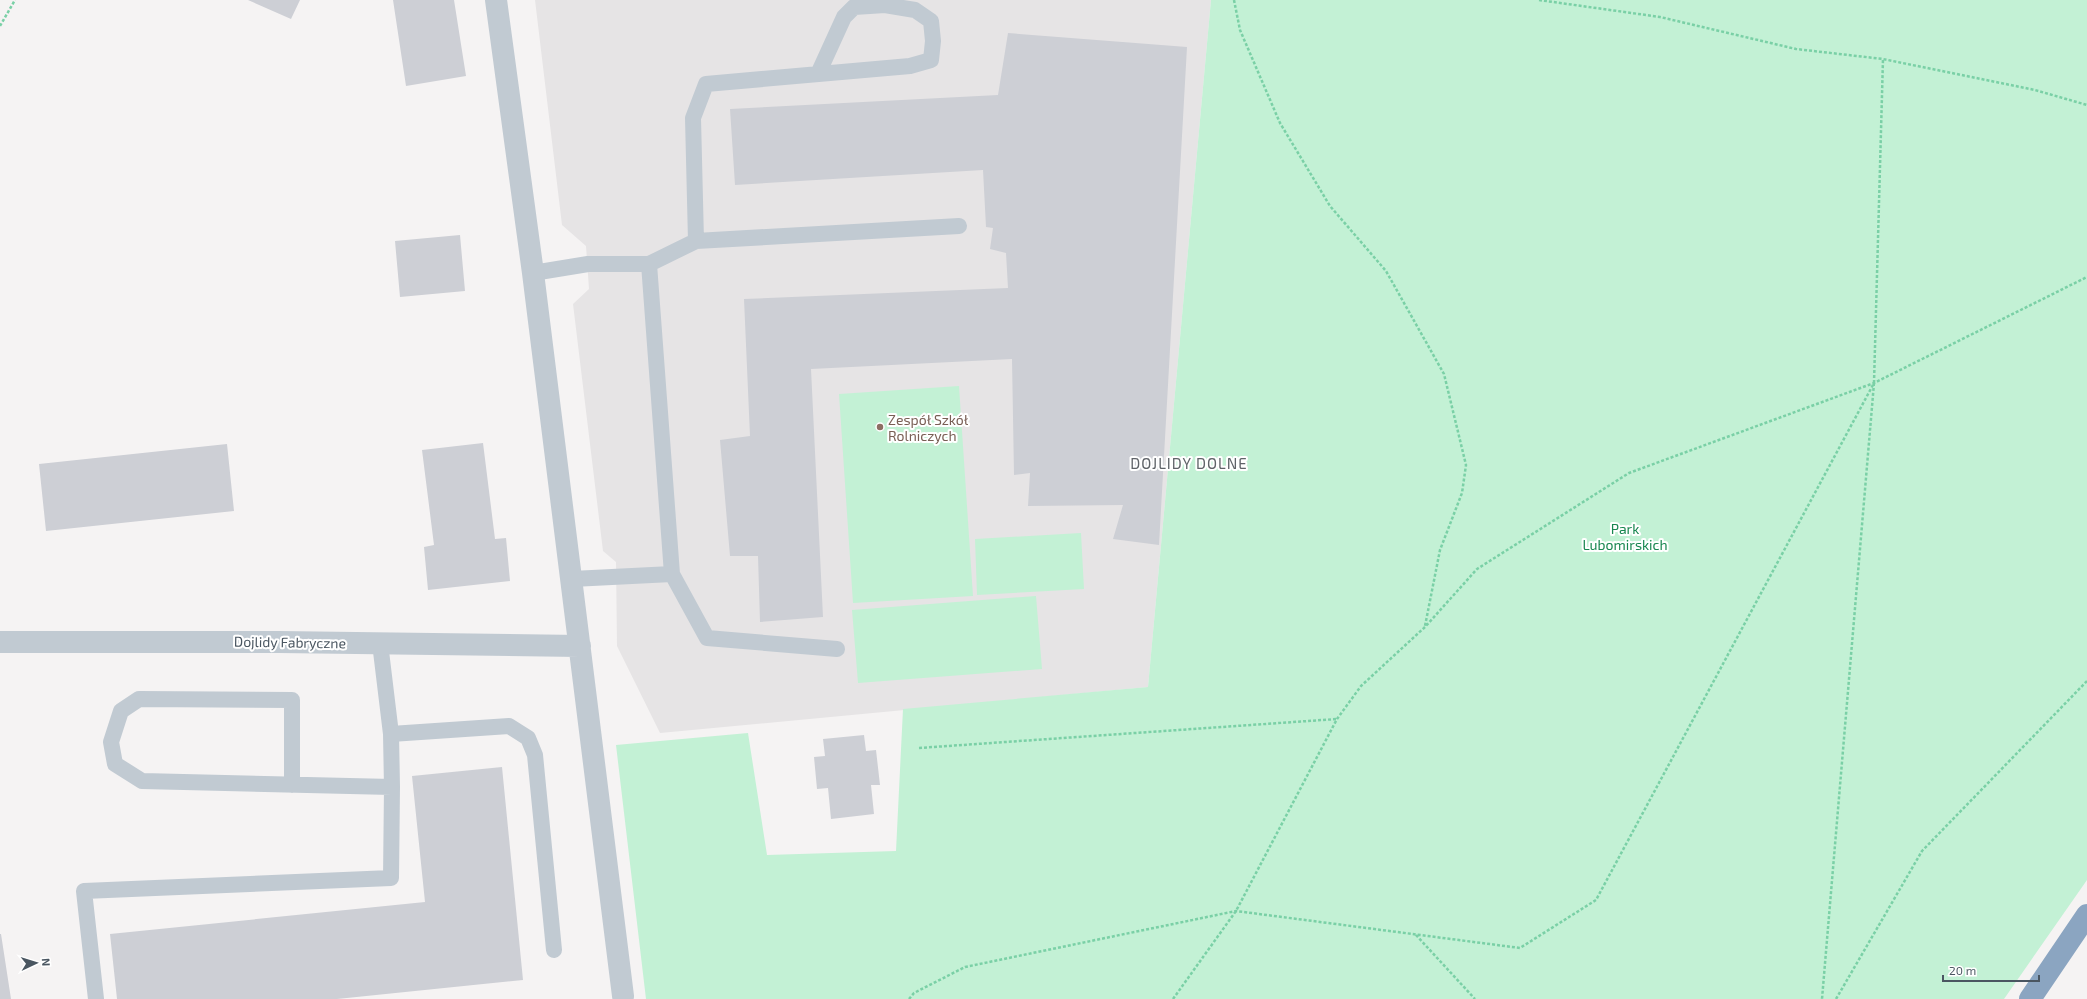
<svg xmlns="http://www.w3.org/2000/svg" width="2087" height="999" font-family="'Exo 2',sans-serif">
	<rect width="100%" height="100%" fill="#f5f3f3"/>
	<path fill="#e6e4e5" d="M535 0H1211L1148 687 660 733 617 646 616 562 603 551 573 304 589 289 586 246 562 225Z"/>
	<path fill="#c3f1d5" d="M1211 0H2087V880L2004 999H646L616 745 748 733 767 855 896 851 903 709 1148 687Z
		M959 386 973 596 853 603 839 394Z
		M1081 533 1084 589 977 595 975 539Z
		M1036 596 1042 669 858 683 852 610Z"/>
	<path fill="#cdcfd5" d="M248 0H300L291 19Z
		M393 0H454L466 76 406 86Z
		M1008 33 1187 47 1159 545 1113 539 1123 505 1028 506 1030 473 1014 475 1012 359 811 369 823 617 760 622 758 556H730L720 440 750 436 744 299 1008 288 1006 253 990 249 993 228 986 227 983 170 735 185 730 109 998 95Z
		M460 235 465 291 400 297 395 241Z
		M483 443 495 539 506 538 510 581 428 590 424 547 434 545 422 450Z
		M227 444 234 511 46 531 39 464Z
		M864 735 866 751 876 750 880 785H871L874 814 831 819 828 788 817 789 814 757 825 756 823 739Z
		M502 767 523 980 337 999H117L110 934 425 902 412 776Z
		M0 934H1L11 999H0Z"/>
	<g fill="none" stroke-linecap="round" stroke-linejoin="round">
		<path stroke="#7ad0a6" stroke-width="2.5" stroke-dasharray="3 2" stroke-linecap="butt" d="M1234 0 1240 30 1280 123 1330 206 1386 271 1444 374 1466 465 1462 493 1440 550 1425 626
			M1539 0 1660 17 1796 49 1883 59 2035 90 2087 105
			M0 26 15 0
			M1874 383 1883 59
			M919 748 1337 719
			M1416 935 1475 999
			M909 999 914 993 965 967 1236 911 1520 948 1596 900 1874 383 1822 999
			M1173 999 1236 911 1337 719 1361 686 1425 627 1477 569 1629 473 1874 383 2087 277
			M1836 999 1922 851 2087 681"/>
		<path stroke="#c1cad2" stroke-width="16" d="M696 241 693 118 706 84 910 66 931 60 933 41 931 21 915 10 885 5 854 7 844 17 818 74
			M649 264 672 574 707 638 837 649
			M533 273 588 264H649L696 241 959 226
			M572 579 672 574
			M380 643 391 734 509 726 528 738 535 755 554 950
			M292 785V700L139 699 121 711 111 742 115 764 142 781 392 787 391 734
			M96 999 84 891 391 878 392 787"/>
		<path stroke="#c1cad2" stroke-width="22" d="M496 0 533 273 623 996
			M0 642H279L580 646"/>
		<path stroke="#8ba5c1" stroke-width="22" d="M2030 999 2087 915"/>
	</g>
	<circle fill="#8d6e63" stroke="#fff" stroke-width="1.5" cx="880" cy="427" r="4"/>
	<g text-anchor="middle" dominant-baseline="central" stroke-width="4" stroke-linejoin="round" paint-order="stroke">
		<g font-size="14" fill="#785e54" stroke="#fff" text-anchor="start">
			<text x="888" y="419">Zespół Szkół<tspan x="888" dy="16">Rolniczych</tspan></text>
		</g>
		<g font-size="14" fill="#17864f" stroke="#fff">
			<text x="1625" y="528">Park<tspan x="1625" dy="16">Lubomirskich</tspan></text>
		</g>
		<g font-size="14" fill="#4a5661" stroke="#fff">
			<text transform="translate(290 642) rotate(1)">Dojlidy Fabryczne</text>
		</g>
		<g font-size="15" letter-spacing="1" fill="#5f6368" stroke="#fff">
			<text x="1189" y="463">DOJLIDY DOLNE</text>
		</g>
	</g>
	<g transform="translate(36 963) rotate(86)" stroke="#ffffff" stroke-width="3" paint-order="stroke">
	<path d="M0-3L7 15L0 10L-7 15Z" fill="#4a5661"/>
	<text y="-6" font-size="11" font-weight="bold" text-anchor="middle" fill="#4a5661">N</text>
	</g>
	<path d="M1943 975v6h96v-6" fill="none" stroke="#4a5661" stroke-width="2"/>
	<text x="1949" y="975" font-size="12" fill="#4a5661" stroke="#ffffff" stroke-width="3" paint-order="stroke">20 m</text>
</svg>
